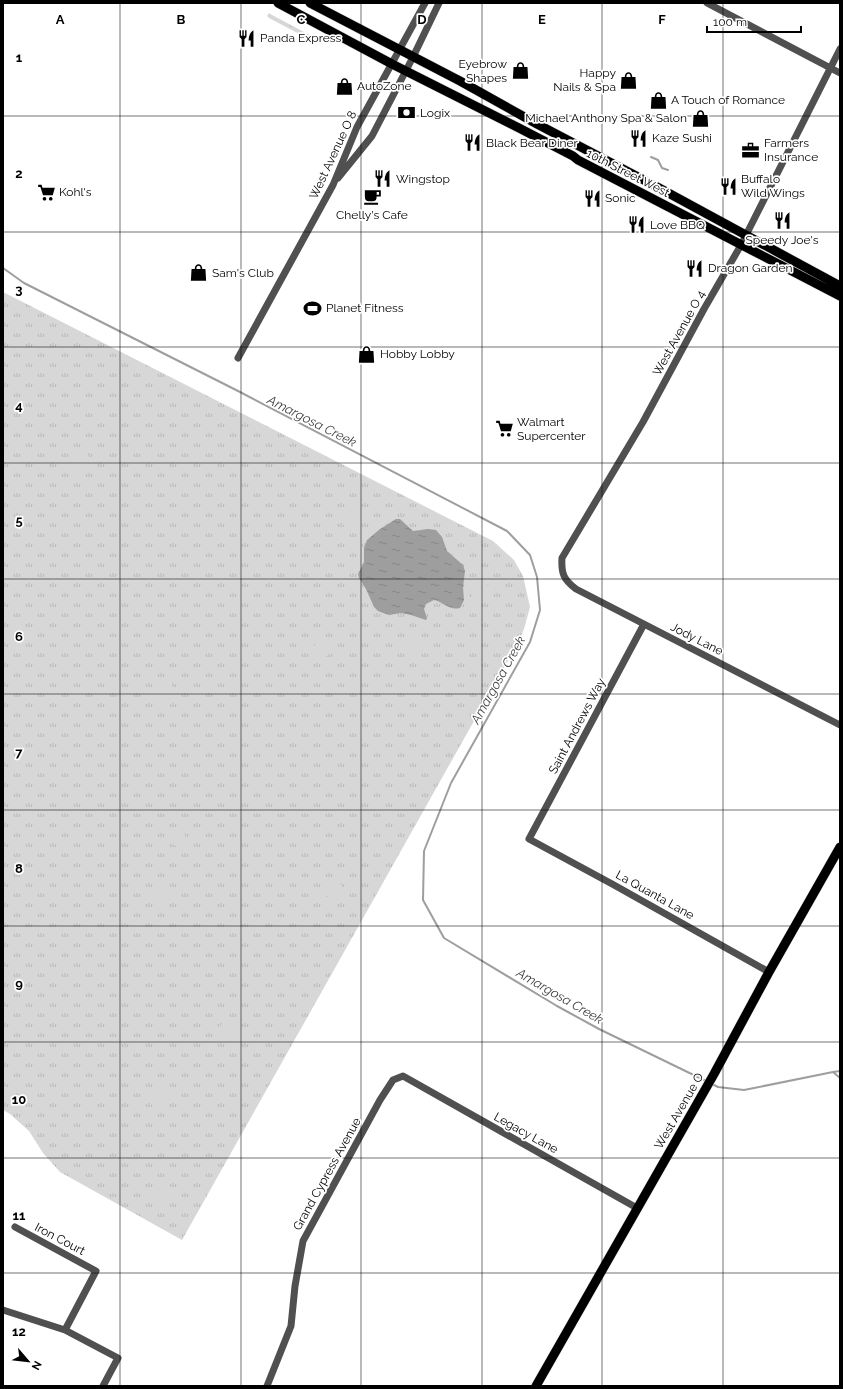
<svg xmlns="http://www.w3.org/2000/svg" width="843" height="1389" font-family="Raleway,sans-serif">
	<defs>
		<pattern id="grass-tufts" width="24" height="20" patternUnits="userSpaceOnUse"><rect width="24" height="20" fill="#d7d7d7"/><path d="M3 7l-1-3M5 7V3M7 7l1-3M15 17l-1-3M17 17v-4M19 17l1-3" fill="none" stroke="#b7b7b7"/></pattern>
		<pattern id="water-ripples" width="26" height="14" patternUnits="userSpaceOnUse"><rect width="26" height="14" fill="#9e9e9e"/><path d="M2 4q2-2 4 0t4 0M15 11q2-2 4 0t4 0" fill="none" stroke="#868686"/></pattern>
	</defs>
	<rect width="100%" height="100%" fill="#fff"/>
	<path fill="url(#grass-tufts)" d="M269 13 272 15 317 39 311 40 269 18 267 16Z
		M3 292 493 541 514 560 523 576 530 607 524 629 519 641 182 1240 60 1172 43 1153 29 1131 10 1114 3 1110Z"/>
	<path fill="#d7d7d7" d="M79 451 85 452 89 457C89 477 62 466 72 453Z
		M346 506 352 507C358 514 359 522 351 527L344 526C340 519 338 510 346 506Z
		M470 591a10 10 0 1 1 20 0a10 10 0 1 1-20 0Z
		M405 647a9 9 0 1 1 18 0a9 9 0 1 1-18 0Z
		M323 641 329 642 333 647 331 653 326 656 316 654C309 648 316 642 323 641Z
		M163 682 171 684 177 694 174 702C156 716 147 689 163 682Z
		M172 828H179L184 831 186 839 184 843 176 846C168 842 162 833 172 828Z
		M333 879 340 882 342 887 338 896 333 899 325 895 323 890 326 883Z
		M154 895a9 9 0 1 1 18 0a9 9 0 1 1-18 0Z
		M227 1020 233 1022 237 1033 235 1040C226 1049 220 1040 218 1031L223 1022Z
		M161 1092 166 1093 171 1096 170 1103 164 1108H155L151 1104 153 1097 156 1093Z
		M159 1179 168 1181 172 1191 170 1196C158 1203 154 1197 153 1185Z"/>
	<path fill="url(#water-ripples)" d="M396 519H400L413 531 428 529 436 530 442 537 447 551 463 565 465 571 463 587 464 600 460 608C450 611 443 602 434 600L426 604 424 609 427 618 426 620 411 615 401 613 389 615 378 611 374 607 366 589 359 578 358 574 364 562V548L367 540 380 529Z"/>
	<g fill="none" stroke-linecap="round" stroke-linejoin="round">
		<path stroke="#9e9e9e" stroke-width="2" d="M651 157 658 160 662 168 668 170
			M3 268 24 283 240 392 507 531 530 555 537 577 540 610 530 642 451 783 424 851 423 900 444 938 557 1006 599 1029 706 1081
			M833 1072 840 1071
			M712 1084 718 1087 744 1090 833 1072 840 1078"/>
		<defs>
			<path id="major" d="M278 3 392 64 519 128 573 156 578 160 840 296
				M310 3 460 81 537 124 661 189 840 286
				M536 1386 714 1074 769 972 840 847"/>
		</defs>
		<use href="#major" stroke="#dbdbdb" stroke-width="10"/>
		<path stroke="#505050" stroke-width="7" d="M707 3 840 73
			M840 49 741 245 704 309 643 422 562 558C561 574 564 580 576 589L840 725
			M338 178 372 136 413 57 439 3
			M238 358 333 185 357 127 425 3
			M644 624 529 839 614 885 769 972
			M15 1227 96 1271 65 1330
			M3 1310 65 1330 118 1358 103 1386
			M267 1386 291 1326 295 1286 303 1241 380 1100 393 1080 403 1076 637 1208"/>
		<use href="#major" stroke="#000" stroke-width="9"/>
	</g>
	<path fill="none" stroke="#000" stroke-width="1" stroke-opacity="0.55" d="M120 3V1386M241 3V1386M361 3V1386M482 3V1386M602 3V1386M723 3V1386M3 116H840M3 232H840M3 347H840M3 463H840M3 579H840M3 694H840M3 810H840M3 926H840M3 1042H840M3 1158H840M3 1273H840"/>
	<defs>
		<symbol id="restaurant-bare" viewBox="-9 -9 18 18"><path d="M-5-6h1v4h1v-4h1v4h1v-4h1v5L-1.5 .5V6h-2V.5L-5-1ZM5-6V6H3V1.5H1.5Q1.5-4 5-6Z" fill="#000" stroke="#fff" stroke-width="2.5" paint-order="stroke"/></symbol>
		<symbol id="shop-bare" viewBox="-9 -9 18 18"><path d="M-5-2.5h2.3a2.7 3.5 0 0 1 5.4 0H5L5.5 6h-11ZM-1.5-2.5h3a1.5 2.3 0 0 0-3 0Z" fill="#000" stroke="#fff" stroke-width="2.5" paint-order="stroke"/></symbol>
		<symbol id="bank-bare" viewBox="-9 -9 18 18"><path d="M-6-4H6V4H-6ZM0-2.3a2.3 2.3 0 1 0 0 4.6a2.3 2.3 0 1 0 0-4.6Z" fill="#000" stroke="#fff" stroke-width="2.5" paint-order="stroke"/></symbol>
		<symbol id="office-bare" viewBox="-9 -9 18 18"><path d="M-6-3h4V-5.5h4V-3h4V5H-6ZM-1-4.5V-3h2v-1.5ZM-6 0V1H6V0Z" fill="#000" stroke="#fff" stroke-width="2.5" paint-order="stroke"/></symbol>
		<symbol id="supermarket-bare" viewBox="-9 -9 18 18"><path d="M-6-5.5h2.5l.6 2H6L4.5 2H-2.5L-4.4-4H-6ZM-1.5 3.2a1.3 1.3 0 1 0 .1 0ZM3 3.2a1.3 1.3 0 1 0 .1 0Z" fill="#000" stroke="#fff" stroke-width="2.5" paint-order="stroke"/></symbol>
		<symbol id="cafe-bare" viewBox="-9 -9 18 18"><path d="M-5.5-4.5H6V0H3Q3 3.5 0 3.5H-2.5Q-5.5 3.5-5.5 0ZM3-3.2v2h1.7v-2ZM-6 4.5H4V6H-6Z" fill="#000" stroke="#fff" stroke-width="2.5" paint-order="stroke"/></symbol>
		<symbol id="stadium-bare" viewBox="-9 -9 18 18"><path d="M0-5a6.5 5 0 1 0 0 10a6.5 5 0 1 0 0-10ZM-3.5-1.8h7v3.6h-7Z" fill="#000" stroke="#fff" stroke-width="2.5" paint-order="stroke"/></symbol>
	</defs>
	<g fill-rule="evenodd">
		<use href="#restaurant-bare" x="234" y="26" width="25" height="25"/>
		<use href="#shop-bare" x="508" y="58" width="25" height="25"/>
		<use href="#shop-bare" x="616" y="68" width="25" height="25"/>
		<use href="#shop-bare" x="332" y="74" width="25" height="25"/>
		<use href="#shop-bare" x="646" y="88" width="25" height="25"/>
		<use href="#bank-bare" x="394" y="100" width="25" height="25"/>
		<use href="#shop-bare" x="688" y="106" width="25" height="25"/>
		<use href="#restaurant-bare" x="626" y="126" width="25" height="25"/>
		<use href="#restaurant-bare" x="460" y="130" width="25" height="25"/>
		<use href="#office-bare" x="738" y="138" width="25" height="25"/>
		<use href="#restaurant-bare" x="370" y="166" width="25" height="25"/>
		<use href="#restaurant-bare" x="716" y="174" width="25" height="25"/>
		<use href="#supermarket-bare" x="34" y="180" width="25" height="25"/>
		<use href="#cafe-bare" x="360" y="184" width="25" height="25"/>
		<use href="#restaurant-bare" x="580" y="186" width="25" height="25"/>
		<use href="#restaurant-bare" x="770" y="208" width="25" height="25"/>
		<use href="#restaurant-bare" x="624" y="212" width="25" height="25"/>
		<use href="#restaurant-bare" x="682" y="256" width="25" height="25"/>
		<use href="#shop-bare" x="186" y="260" width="25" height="25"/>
		<use href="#stadium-bare" x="300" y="296" width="25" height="25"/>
		<use href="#shop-bare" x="354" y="342" width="25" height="25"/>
		<use href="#supermarket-bare" x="492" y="416" width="25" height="25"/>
	</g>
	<g text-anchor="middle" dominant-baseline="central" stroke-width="3.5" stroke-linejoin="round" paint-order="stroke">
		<g font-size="12" fill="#000" stroke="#fff" text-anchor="start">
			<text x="260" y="38">Panda Express</text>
			<text x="507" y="64" text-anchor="end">Eyebrow<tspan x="507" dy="14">Shapes</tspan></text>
			<text x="616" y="73" text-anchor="end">Happy<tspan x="616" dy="14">Nails &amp; Spa</tspan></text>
			<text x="357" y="86">AutoZone</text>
			<text x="671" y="100">A Touch of Romance</text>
			<text x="420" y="113">Logix</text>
			<text x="687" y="118" text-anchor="end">Michael Anthony Spa &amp; Salon</text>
			<text x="652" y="138">Kaze Sushi</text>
			<text x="486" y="143">Black Bear Diner</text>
			<text x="764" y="143">Farmers<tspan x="764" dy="14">Insurance</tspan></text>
			<text x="396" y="179">Wingstop</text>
			<text x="741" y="179">Buffalo<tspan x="741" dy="14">Wild Wings</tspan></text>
			<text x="59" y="192">Kohl's</text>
			<text x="605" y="198">Sonic</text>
			<text x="372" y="215" text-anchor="middle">Chelly's Cafe</text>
			<text x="650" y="225">Love BBQ</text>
			<text x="782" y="240" text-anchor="middle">Speedy Joe's</text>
			<text x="708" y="268">Dragon Garden</text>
			<text x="212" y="273">Sam's Club</text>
			<text x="326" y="308">Planet Fitness</text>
			<text x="380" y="354">Hobby Lobby</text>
			<text x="517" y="422">Walmart<tspan x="517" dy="14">Supercenter</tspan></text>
		</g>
		<g font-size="12" fill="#000" stroke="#fff">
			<text transform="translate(333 155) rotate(-65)">West Avenue O 8</text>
			<text transform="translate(628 173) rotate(27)">10th Street West</text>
			<text transform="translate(679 333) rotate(-61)">West Avenue O 4</text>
			<text transform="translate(697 639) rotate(27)">Jody Lane</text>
			<text transform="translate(577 726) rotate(-62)">Saint Andrews Way</text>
			<text transform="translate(655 895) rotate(29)">La Quanta Lane</text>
			<text transform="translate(679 1111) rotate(-60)">West Avenue O</text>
			<text transform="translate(526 1133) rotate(29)">Legacy Lane</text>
			<text transform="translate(327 1174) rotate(-61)">Grand Cypress Avenue</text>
			<text transform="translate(60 1239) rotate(28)">Iron Court</text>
		</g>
		<g font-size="13" font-style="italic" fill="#3f3f3f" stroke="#fff">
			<text transform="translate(312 421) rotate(27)">Amargosa Creek</text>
			<text transform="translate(498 680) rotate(-61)">Amargosa Creek</text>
			<text transform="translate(560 996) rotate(30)">Amargosa Creek</text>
		</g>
	</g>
	<g font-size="13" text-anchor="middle" font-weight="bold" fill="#000" stroke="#fff" stroke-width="3.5" stroke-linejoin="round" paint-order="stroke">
		<text x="60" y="24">A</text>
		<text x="181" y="24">B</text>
		<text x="301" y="24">C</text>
		<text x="422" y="24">D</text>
		<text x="542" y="24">E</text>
		<text x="662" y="24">F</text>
		<text x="19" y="62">1</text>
		<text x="19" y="178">2</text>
		<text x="19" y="294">3</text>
		<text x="19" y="410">4</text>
		<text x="19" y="525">5</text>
		<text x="19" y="641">6</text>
		<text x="19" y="757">7</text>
		<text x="19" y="873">8</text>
		<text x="19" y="988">9</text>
		<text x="19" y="1104">10</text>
		<text x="19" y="1220">11</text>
		<text x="19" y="1336">12</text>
	</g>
	<rect width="843" height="1389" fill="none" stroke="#000000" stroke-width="8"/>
	<g transform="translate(28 1361) rotate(118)" stroke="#ffffff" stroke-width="3" paint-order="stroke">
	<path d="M0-3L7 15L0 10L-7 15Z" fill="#000000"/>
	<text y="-6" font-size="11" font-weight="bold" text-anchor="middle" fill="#000000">N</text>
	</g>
	<path d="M707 26v6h94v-6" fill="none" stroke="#000000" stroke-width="2"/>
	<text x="713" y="26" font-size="12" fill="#000000" stroke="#ffffff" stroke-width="3" paint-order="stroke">100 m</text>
</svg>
